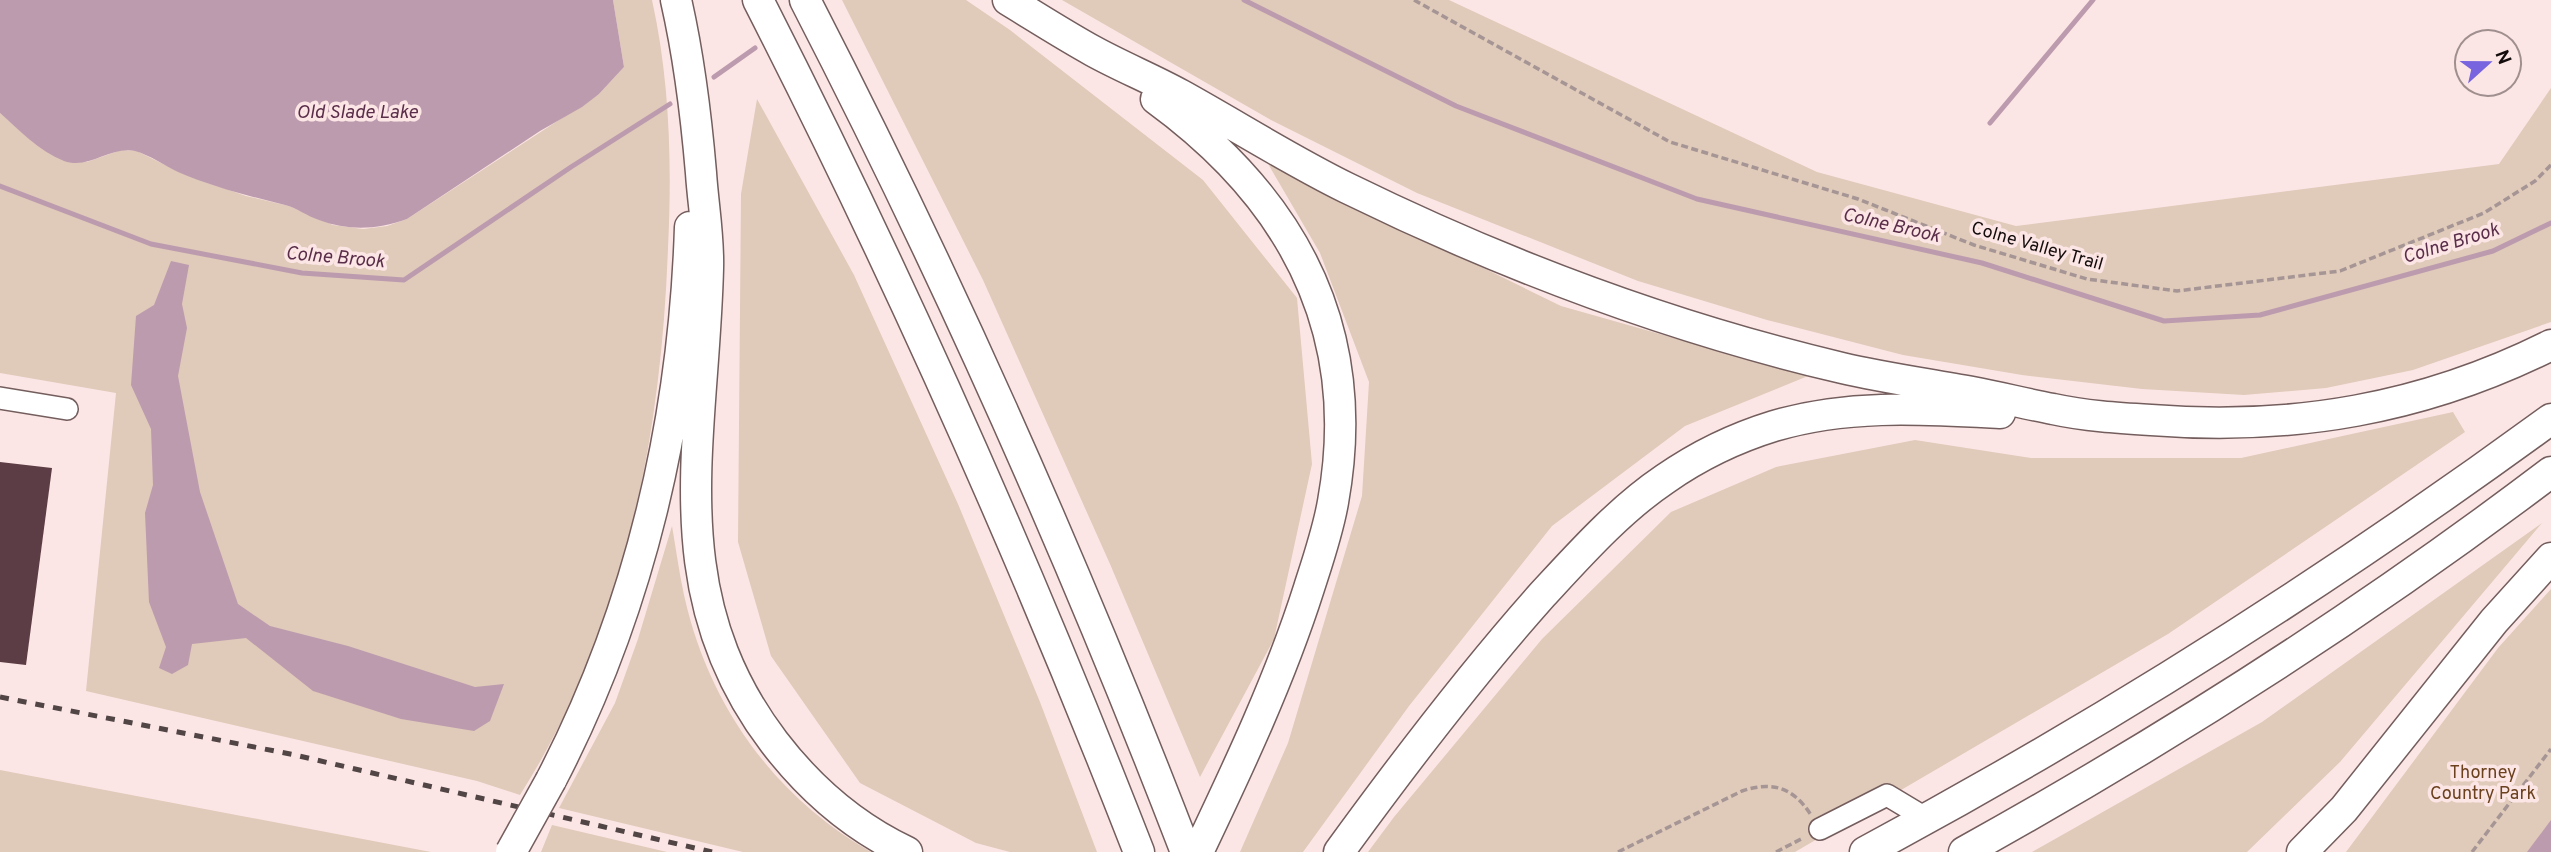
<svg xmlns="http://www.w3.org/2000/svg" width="2551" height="852" font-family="Overpass,sans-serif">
	<rect width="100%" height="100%" fill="#fce6e5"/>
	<path fill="#e0caba" d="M613 0H652C670 81 672 165 668 248 661 440 624 631 520 795L477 781 86 691 116 393 0 373V113L34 143 87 162 121 150 137 151 179 172 246 196 289 206 333 225 363 229 387 226 407 219 599 94 624 67Z
		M842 0H966L1010 30 1203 180 1297 298 1312 464 1274 639 1200 777 1110 564 983 280Z
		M1062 0H1449L1817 172 2016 226 2499 164 2551 88V322L2413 370 2326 388 2244 395 2142 389 2022 375 1903 355 1767 320 1638 281 1417 193 1271 120Z
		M757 99 854 275 958 504 1040 702 1097 852H1010L976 843 860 783 771 656 738 542 741 194Z
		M1267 162 1561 306 1808 376 1685 426 1552 526 1409 706 1303 852H1240L1288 743 1362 496 1369 382 1320 253Z
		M2453 412 2465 432 2168 634 1795 852H1368L1394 817 1542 639 1671 512 1776 467 1915 440 2031 458H2241Z
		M2542 523 2340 762 2247 852H2032L2262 722Z
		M672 526C676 549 679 572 684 595 708 704 774 797 871 852H743L559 808 615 703 638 639Z
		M2551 589V852H2346L2498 648Z
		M0 770 431 852H0Z
		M552 825 667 852H541Z"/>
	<path fill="#bc9bae" d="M0 0H613L624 67 599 94 582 107 540 131 407 219C377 230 348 231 319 220 307 216 297 208 285 205 249 196 213 187 178 172 165 166 150 155 135 151 110 146 89 170 64 161 39 151 19 130 0 113Z
		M171 261 189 265 182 304 187 328 178 376 200 492 238 604 270 626 348 646 475 687 504 684 490 721 474 731 401 719 313 691 246 638 192 644 188 665 172 674 159 668 166 647 149 602 145 513 153 485 151 429 131 385 136 316 154 305Z
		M2551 820V852H2527Z"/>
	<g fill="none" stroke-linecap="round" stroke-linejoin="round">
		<path stroke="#bc9bae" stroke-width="5" d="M1244 0 1456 106 1697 199 1982 263 2164 321 2260 315 2493 251 2551 223
			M714 77 755 48
			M1990 123 2093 0
			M0 186 151 244 302 273 404 280 571 167 670 104"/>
	</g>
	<path fill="#5c3d45" d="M0 462 52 468 26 665 0 662Z"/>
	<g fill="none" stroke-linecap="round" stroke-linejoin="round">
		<defs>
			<path id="minor" d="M0 398 67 409
				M1820 829 1887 795 1927 819"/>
			<path id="highway" d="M676 0C689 57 696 114 701 173 703 204 709 236 708 268 704 440 659 591 774 742 810 789 854 827 907 852
				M758 0C900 278 1026 562 1139 852
				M805 0C948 277 1074 561 1186 852
				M1008 0C1036 17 1064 35 1093 51 1122 67 1152 79 1181 95 1237 126 1290 160 1347 188 1504 265 1672 328 1842 368 1885 378 1929 384 1972 392 1999 397 2026 404 2053 409 2085 416 2118 418 2151 420 2293 431 2423 409 2551 345
				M1156 99C1293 199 1364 330 1333 502 1328 531 1318 560 1309 588 1280 679 1239 766 1198 852
				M551 780C640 609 684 419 690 227
				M1339 852C1403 764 1469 677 1542 595 1580 554 1619 510 1665 479 1698 456 1735 438 1774 426 1848 404 1923 409 2000 413
				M1865 852C2104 724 2332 579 2551 419
				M1964 852C2168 739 2365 613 2551 472
				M2302 852 2344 809 2494 621 2551 558"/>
		</defs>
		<use href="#minor" stroke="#745d5d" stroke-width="24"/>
		<use href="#highway" stroke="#745d5d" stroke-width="33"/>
		<path stroke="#a69595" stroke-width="3.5" stroke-dasharray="7 3.5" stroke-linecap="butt" d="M1414 0 1670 142 1858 199 1974 245 2087 279 2177 291 2340 271 2484 213 2535 181 2551 165
			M1618 852 1742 791C1772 781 1793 787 1811 815
			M1776 852 1803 838
			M2472 852 2551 749"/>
		<use href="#minor" stroke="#fff" stroke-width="21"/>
		<use href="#highway" stroke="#fff" stroke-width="30"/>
		<path stroke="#514545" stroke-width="5" stroke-dasharray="9 9" stroke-linecap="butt" d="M0 697 295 755 712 852"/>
		<defs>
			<path id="highway-bridge" d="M511 852 551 780"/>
		</defs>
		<use href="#highway-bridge" stroke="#745d5d" stroke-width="33" stroke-linecap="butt"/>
		<use href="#highway-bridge" stroke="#fff" stroke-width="30"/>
	</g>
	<g text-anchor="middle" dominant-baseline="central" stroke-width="7" stroke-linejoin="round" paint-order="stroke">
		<g font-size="18" fill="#140c0c" stroke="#fce6e5">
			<text transform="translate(2037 247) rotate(16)">Colne Valley Trail</text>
		</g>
		<g font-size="18" fill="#6b411e" stroke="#fce6e5">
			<text x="2483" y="773">Thorney<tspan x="2483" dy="21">Country Park</tspan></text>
		</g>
		<g font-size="19" font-style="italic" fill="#5a2e4a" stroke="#fce6e5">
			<text x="357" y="113">Old Slade Lake</text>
			<text transform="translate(1891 226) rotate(13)">Colne Brook</text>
			<text transform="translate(2451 244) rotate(-17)">Colne Brook</text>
			<text transform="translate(335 258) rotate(5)">Colne Brook</text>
		</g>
	</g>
	<g transform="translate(2488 63) rotate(69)"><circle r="33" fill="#fce6e5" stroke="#9f8f8e" stroke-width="2"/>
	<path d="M0-5L12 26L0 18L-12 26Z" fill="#7864df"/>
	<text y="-10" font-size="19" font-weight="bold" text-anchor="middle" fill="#140c0c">N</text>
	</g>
</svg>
